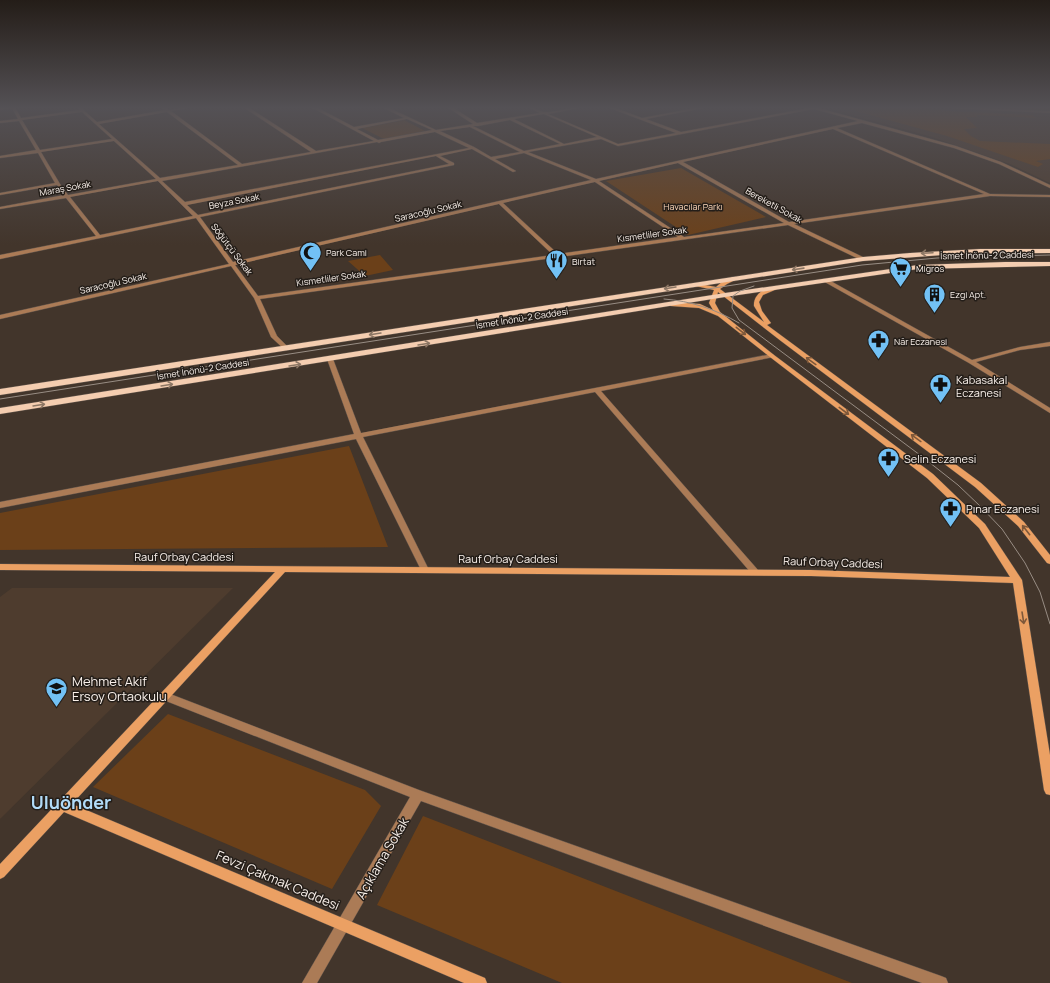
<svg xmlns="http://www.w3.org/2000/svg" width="1050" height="983" font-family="Manrope,sans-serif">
	<rect width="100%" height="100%" fill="#42352b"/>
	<path fill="#4e3c2e" d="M822 107H1050V183L1010 164 929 136Z
		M12 588H233L0 819V597Z"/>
	<path fill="#6b4019" d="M841 107H914L949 111 1032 115 1036 118 977 115V117H966L977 128 964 129 971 136 980 141 1050 144V159L1036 161 1043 164 1038 167 947 136Z
		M968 107H1050V111L970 107Z
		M404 120 427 132 384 139 362 128Z
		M681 168 766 217 688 235 606 181Z
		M380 255 393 270 365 276 348 261Z
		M349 446 388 547 0 550V513Z
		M168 714 365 790 381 806 332 889 93 787Z
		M423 816 852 983H562L377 905Z"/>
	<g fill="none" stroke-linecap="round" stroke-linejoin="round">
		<defs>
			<path id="street" d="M5 107H15L21 118 80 110 76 107H80L97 122 165 110 161 107H165L169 110 193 107 171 111 242 164 311 152 243 107H248L316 151 374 141 311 107H316L354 127 404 118 382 107H387L436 130 473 124 447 107H452L477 123 540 113 528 107C535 107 538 111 544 112 552 113 573 107 584 107L548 114 618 144 676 133 607 107H613L642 118 701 107H709L646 119 681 132 809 108 808 107H815L956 146 1001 162 1050 185V188L999 164 954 148 862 123 837 128 990 194 1050 195V197L990 196 794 224 865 258 866 259 863 261 788 225 260 299 277 336 289 348 286 350 284 349 271 337 254 298 231 266 0 319V315L229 264 196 218 0 259V255L96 236 66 198 0 209V207L64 195 57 185 0 195V193L55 183 38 153 0 158V156L36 150 19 121 0 123V121L18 119 12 108 0 110V108ZM814 109 858 121 596 179 528 152 601 139 618 146ZM82 112 112 139 40 150 22 120ZM167 112 238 165 160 178 99 124ZM544 114 597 137 564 144 514 119ZM407 119 432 130 378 140 357 129ZM510 120 560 144 524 151 473 126H478ZM470 127 520 152 491 157 474 147 440 131ZM833 129 984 194 789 222 683 162ZM435 132 469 148 185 202 162 181 377 142 379 143 381 142ZM114 141 156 179 68 195 60 184 41 152ZM472 149 513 172 516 171 495 159 524 153 591 180 233 262 200 217 454 165V163L440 156ZM436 156 449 164 198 215 187 205ZM678 163 784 223 684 237 599 181ZM158 181 193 216 100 235 70 197ZM595 182 678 237 558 254 503 203ZM499 204 553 255 258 296 235 265Z
				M948 107 1050 111V113L950 108Z
				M823 279H827L972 360 1020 347 1050 342V346L1020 350 976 362 1050 408V413L969 363 823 281Z
				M772 354 774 355V357L601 391 758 570 759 572 758 574H752L595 392 363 437 429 570 428 572H422L421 570 356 439 0 508V502L354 434 327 359 330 357 333 359 361 433Z
				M165 692 419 790 941 976 946 978 948 983H922L421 801 317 983H302L410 797 161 699 160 696 161 693Z"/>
			<path id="secondary" d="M733 277 735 278V280L727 284 720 289 764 322 754 306C753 294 766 286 777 287V289L763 295 759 302 762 311 771 323 767 325 981 483 1024 522 1050 555V564L1047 563 1018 526 975 487 781 341 718 292 715 303 720 312 774 355 933 474 985 524 1022 580 1050 755V795L1046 794 1044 790 1013 583 811 576 285 572 72 804 485 978 487 983H464L64 812 4 877 0 879V864L275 572 0 570V564L811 570 1010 577 979 528 927 478 770 357 718 316 699 308 671 306 668 304 671 302 700 304 713 310 709 303 714 290 691 285 694 283 716 287 723 281Z"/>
			<path id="primary" d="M980 249H1050V253L956 254 863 261 0 395V389L863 257 910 253Z
				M1005 262H1050V266L918 269 725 297 0 414V408L725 293 918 265Z"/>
		</defs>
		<use href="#street" stroke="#5f534a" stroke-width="1"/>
		<use href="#secondary" stroke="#5f534a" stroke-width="1"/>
		<use href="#primary" stroke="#5f534a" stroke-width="1"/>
		<use href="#street" fill="#ab7b56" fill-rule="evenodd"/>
		<use href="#secondary" fill="#eba063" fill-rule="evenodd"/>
		<use href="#primary" fill="#f4cdb0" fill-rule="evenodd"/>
		<path stroke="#988d84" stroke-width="1" d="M754 286 740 291 733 296 732 308 739 320 920 455 958 485 980 506 1002 529 1025 563 1040 592 1050 624
			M664 299C691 301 715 309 739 323
			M0 399 862 265 937 258 1050 255"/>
	</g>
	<defs><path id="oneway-shaft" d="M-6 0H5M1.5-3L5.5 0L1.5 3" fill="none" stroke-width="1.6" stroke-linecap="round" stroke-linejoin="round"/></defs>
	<g stroke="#8c7664">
		<use href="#oneway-shaft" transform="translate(927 253) rotate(177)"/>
		<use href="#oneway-shaft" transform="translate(798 269) rotate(172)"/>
		<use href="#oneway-shaft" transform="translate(670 288) rotate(171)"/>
		<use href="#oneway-shaft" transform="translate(375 334) rotate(171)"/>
		<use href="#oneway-shaft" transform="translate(424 344) rotate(-9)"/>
		<use href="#oneway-shaft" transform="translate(295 365) rotate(-9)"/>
		<use href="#oneway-shaft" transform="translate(167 385) rotate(-9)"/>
		<use href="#oneway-shaft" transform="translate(39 405) rotate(-9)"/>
	</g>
	<g stroke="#7e583a">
		<use href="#oneway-shaft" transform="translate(741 331) rotate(38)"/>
		<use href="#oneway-shaft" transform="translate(811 361) rotate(-144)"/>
		<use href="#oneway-shaft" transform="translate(844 411) rotate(37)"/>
		<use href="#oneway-shaft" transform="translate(916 438) rotate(-144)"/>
		<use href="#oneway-shaft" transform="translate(1026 530) rotate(-128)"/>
		<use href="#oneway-shaft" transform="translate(1023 618) rotate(81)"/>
	</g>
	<linearGradient id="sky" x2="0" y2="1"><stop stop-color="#241d18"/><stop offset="0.44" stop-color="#545155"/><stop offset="1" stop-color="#545155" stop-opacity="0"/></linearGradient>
	<rect width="1050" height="245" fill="url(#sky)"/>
	<defs>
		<symbol id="mosque-pin" viewBox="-11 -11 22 30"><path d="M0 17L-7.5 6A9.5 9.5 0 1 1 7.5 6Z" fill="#72c1f5" stroke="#241e19"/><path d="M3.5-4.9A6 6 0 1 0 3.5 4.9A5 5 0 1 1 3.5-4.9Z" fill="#111"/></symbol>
		<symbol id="restaurant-pin" viewBox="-11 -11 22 30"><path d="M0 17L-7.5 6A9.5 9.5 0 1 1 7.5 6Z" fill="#72c1f5" stroke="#241e19"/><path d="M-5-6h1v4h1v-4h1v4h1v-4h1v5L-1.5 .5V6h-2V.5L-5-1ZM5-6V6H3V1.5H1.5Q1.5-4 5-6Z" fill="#111"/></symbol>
		<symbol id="supermarket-pin" viewBox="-11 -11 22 30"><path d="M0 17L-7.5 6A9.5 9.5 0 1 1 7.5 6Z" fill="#72c1f5" stroke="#241e19"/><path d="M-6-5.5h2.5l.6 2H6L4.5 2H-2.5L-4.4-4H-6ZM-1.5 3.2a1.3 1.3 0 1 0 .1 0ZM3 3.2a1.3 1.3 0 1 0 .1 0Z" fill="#111"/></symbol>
		<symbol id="building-pin" viewBox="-11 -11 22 30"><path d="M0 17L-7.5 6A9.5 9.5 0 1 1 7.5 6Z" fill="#72c1f5" stroke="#241e19"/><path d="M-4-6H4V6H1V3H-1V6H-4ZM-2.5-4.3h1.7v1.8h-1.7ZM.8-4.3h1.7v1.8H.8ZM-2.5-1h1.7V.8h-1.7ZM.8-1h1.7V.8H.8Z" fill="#111"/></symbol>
		<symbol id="pharmacy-pin" viewBox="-11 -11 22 30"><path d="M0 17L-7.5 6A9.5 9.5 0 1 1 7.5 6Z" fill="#72c1f5" stroke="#241e19"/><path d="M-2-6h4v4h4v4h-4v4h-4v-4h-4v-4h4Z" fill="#111"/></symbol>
		<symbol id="school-pin" viewBox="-11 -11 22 30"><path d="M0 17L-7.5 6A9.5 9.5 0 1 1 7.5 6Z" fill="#72c1f5" stroke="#241e19"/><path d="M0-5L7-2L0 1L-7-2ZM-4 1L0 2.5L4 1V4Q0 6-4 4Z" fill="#111"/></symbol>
	</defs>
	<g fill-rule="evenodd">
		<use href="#mosque-pin" x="298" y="240" width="25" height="34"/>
		<use href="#restaurant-pin" x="544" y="248" width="25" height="34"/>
		<use href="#supermarket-pin" x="888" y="256" width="25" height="34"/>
		<use href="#building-pin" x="922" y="282" width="25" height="34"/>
		<use href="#pharmacy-pin" x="866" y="328" width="25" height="34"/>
		<use href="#pharmacy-pin" x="928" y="372" width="25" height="34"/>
		<use href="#pharmacy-pin" x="876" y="446" width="25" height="34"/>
		<use href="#pharmacy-pin" x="938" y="496" width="25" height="34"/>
		<use href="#school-pin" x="44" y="676" width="25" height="34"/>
	</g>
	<g text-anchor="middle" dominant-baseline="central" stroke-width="3" stroke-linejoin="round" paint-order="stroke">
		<g font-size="9" fill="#faf1eb" stroke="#241e19">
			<text transform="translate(65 188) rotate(-10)">Maraş Sokak</text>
			<text transform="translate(234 201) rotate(-11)">Beyza Sokak</text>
			<text transform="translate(774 205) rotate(29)">Bereketli Sokak</text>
			<text transform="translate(428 211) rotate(-13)">Saracoğlu Sokak</text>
			<text transform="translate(652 234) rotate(-8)">Kısmetliler Sokak</text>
			<text transform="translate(232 249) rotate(53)">Söğütçü Sokak</text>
			<text transform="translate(987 255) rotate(-1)">İsmet İnönü-2 Caddesi</text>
			<text transform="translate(331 278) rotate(-8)">Kısmetliler Sokak</text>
			<text transform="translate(113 283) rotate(-13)">Saracoğlu Sokak</text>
			<text transform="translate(522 318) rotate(-9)">İsmet İnönü-2 Caddesi</text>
			<text transform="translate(203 369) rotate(-9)">İsmet İnönü-2 Caddesi</text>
		</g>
		<g font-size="9" fill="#fcd6b9" stroke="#241e19">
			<text x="693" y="206">Havacılar Parkı</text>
		</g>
		<g font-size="9" fill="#faf1eb" stroke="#241e19" text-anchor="start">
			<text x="326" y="252">Park Cami</text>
			<text x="572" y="261">Birtat</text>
			<text x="916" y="268">Migros</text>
			<text x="950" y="294">Ezgi Apt.</text>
			<text x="894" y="341">Nâr Eczanesi</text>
		</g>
		<g font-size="11" fill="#faf1eb" stroke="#241e19" text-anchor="start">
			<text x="956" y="379">Kabasakal<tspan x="956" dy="13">Eczanesi</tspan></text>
			<text x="904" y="458">Selin Eczanesi</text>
			<text x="966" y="508">Pınar Eczanesi</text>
		</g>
		<g font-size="11" fill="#faf1eb" stroke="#241e19">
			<text x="184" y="556">Rauf Orbay Caddesi</text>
			<text x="508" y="558">Rauf Orbay Caddesi</text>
			<text transform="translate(833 562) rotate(2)">Rauf Orbay Caddesi</text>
		</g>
		<g font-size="13" fill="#faf1eb" stroke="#241e19" text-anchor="start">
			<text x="72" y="681">Mehmet Akif<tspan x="72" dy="15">Ersoy Ortaokulu</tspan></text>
		</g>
		<g font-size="13" fill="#faf1eb" stroke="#241e19">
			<text transform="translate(382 858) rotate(-60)">Açıklama Sokak</text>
			<text transform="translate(278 880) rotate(23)">Fevzi Çakmak Caddesi</text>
		</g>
		<g font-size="18" font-weight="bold" fill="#b1dbf8" stroke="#241e19">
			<text x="71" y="802">Uluönder</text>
		</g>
	</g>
</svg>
